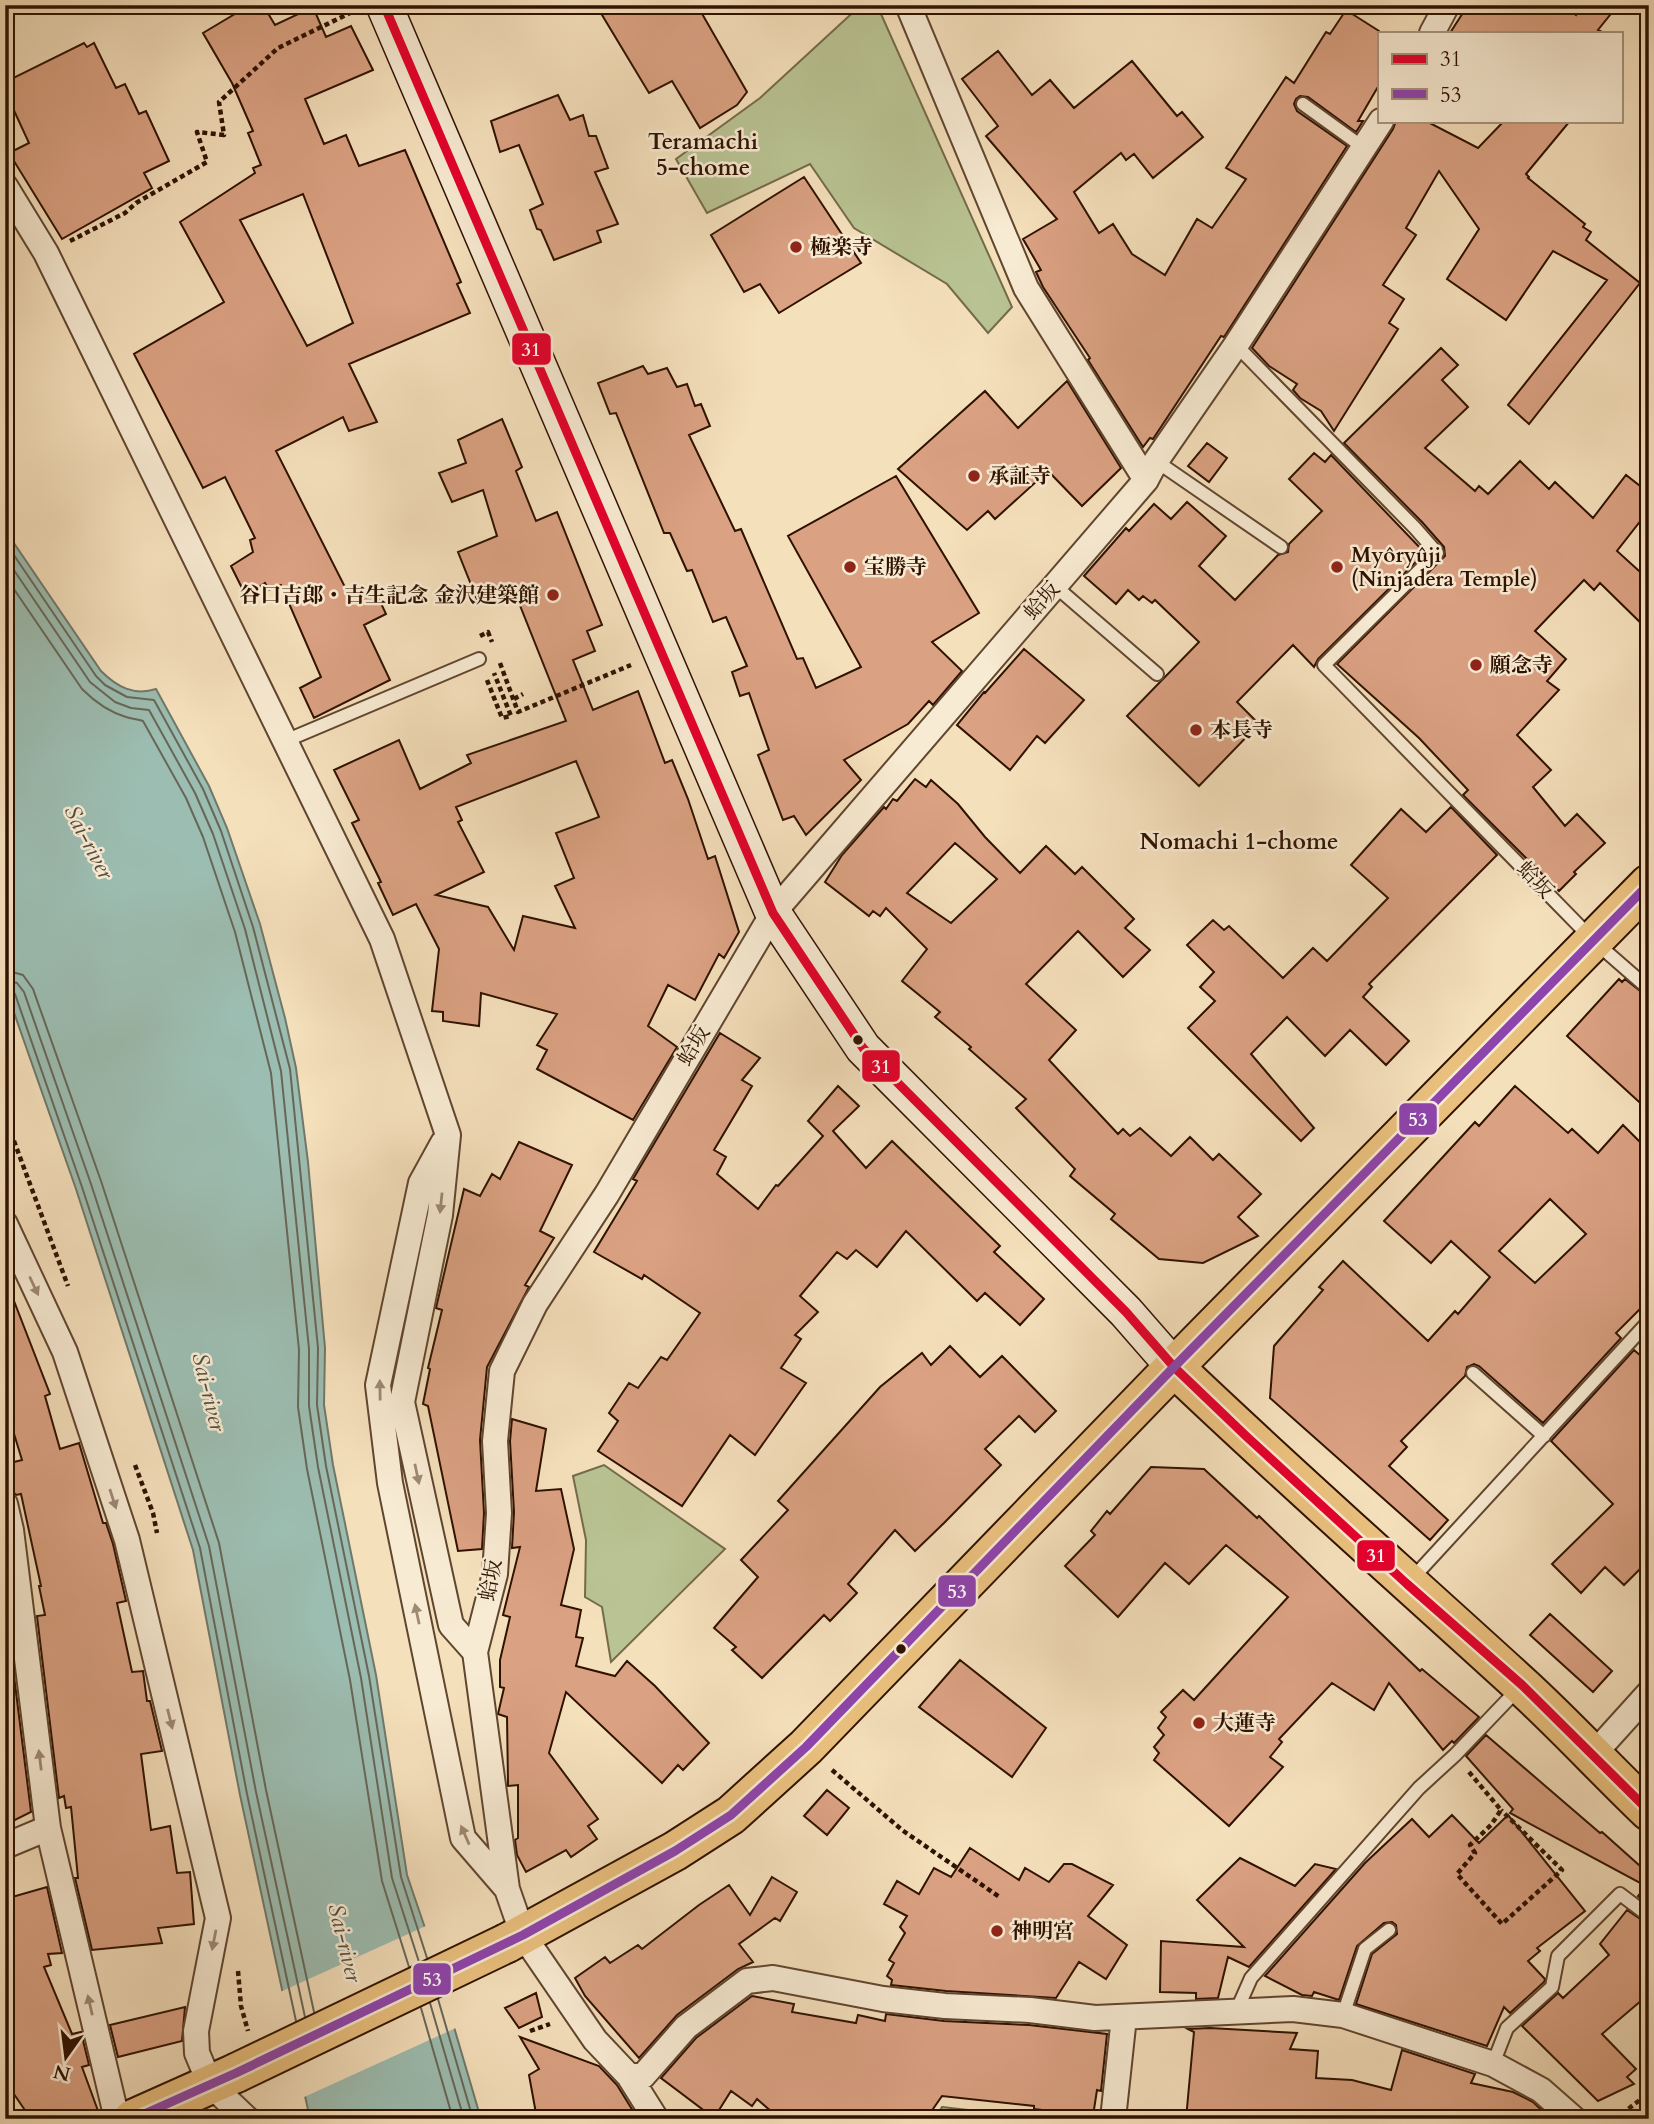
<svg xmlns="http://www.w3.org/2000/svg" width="1654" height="2124" font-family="Cardo,'Noto Serif JP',serif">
	<rect width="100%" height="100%" fill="#f5e0bc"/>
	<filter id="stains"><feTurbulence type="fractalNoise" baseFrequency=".00286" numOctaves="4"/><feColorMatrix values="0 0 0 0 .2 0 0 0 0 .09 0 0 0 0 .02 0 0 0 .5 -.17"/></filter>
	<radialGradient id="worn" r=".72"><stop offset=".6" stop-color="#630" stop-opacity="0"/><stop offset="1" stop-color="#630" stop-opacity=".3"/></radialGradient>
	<path fill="#b9c393" stroke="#746a4a" stroke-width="2" d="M861 5H877L1012 307 988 333 947 284 854 228 810 164 707 213 676 159 760 98Z
		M604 1465 725 1549 611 1662 602 1607 585 1597 586 1540 573 1476Z
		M942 2107 1046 2119H935Z"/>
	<path fill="#9cbdb1" stroke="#70786a" stroke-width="2" d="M5 530 101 671C117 687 134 696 156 689L209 786 227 828 260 924 285 1018 296 1068 308 1162 325 1348 324 1405 333 1465 376 1675 407 1875 424 1925 481 2119H310L240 1795 193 1550 76 1189 5 987Z"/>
	<path fill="#f5e0bc" d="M428 1925 458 2027 302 2098 280 1992Z"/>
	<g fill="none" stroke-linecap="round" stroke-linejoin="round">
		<path stroke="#666758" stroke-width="2" d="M5 542 96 676 105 685 127 697 154 700 203 789 221 831 253 927 290 1069 318 1348 317 1405 326 1466 369 1676 401 1877 427 1958
			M5 557 90 682 115 702 131 708 149 710 195 793 213 834 245 929 281 1071 309 1349V1406L318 1467 361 1678 392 1878 419 1962
			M5 576 82 689C94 701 109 712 126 717 132 719 138 719 143 721L186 798 203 837 235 932 271 1073 299 1350 298 1407 307 1469 350 1680 382 1881 409 1967
			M5 970 23 975 33 989 101 1181 219 1543 266 1790 314 2012
			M5 980 17 983 24 992 91 1184 209 1546 256 1792 305 2017
			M5 989 11 990 15 994 82 1187 200 1548 247 1794 296 2021
			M438 1999 473 2119
			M430 2003 464 2119
			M421 2008 453 2119"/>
	</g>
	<path fill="#daa182" stroke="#2f1100" stroke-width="2" fill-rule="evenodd" d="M250 5H263L275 25 313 7 326 37 351 26 373 70 305 99 324 144 346 135 359 166 405 150 461 282 457 284 470 313 349 364 377 422 349 431 343 417 276 451 350 597 373 586 386 614 364 625 390 680 314 718 300 688 321 677 281 585 269 590 265 583 246 596 231 566 253 552 250 540 255 538 225 477 203 488 134 354 224 302 180 222 255 173 253 168 261 165 248 133 253 131 232 83 203 33ZM303 194 353 323 307 346 240 220Z
		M596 5H697L747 92 737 105 700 128 672 81 649 93Z
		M1468 5H1562L1576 15 1583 5H1618L1598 30 1604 33H1450Z
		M1346 10 1379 31V85L1358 121H1363L1356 132 1308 97 1300 96 1296 99 1294 104 1297 111 1347 146 1224 337 1221 336 1153 439 1150 438 1143 447 1088 360 1090 358 1043 287 1036 272 1041 270 1023 239 1057 219 986 136 998 126 962 79 998 51 1032 95 1050 80 1074 108 1132 61 1177 116 1182 112 1203 137 1153 178 1134 154 1126 160 1121 153 1074 192 1099 233 1113 224 1132 254 1165 275 1197 219 1212 228 1246 179 1226 168 1286 77 1294 83 1326 32 1330 34Z
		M84 43 87 47 94 43 116 88 125 84 139 114 146 111 169 161 144 173 152 188 62 239 9 153 29 143 5 91V82Z
		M558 95 570 120 583 115 589 136H596L608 168 595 172 618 224 597 231 601 242 554 260 541 230 537 229 530 210 543 204 519 145 500 152 491 121Z
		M1396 121H1426L1478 148 1504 121H1570L1526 174 1529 177 1528 178 1585 224 1583 227 1591 232 1586 240 1640 283 1529 424 1508 405 1607 280 1553 251 1506 320 1447 279 1479 229 1439 171 1406 228 1416 235 1383 285 1404 299 1389 323 1398 329 1334 431 1321 411 1300 398 1293 390 1297 384 1269 366 1252 348 1393 129Z
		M804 177 861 263 779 313 760 284 744 292 711 235Z
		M1441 348 1458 365 1442 380 1468 407 1425 448 1475 491 1479 486 1488 494 1520 461 1549 489 1555 482 1593 518 1626 475 1649 493V510L1617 551 1649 580V631L1600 583 1594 590 1584 580 1535 631 1566 659 1547 681 1559 690 1517 735 1551 770 1533 787 1565 826 1577 814 1605 843 1574 872 1576 874 1559 891 1463 795 1468 790 1419 738 1337 664 1445 556 1444 547 1422 522 1344 443Z
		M643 366 648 374 667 368 677 387 687 384 695 406 701 404 710 426 689 435 735 531 741 529 797 659 803 658 816 688 861 667 788 536 896 476 979 613 932 642 962 671 933 705 929 701 908 724 844 760 861 780 806 835 794 816 783 820 758 755 769 750 749 693 740 696 732 672 747 666 726 617 713 622 692 570 687 571 670 533H664L616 413 610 414 598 383Z
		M1067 381 1121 468 1082 506 1048 471 995 519 988 511 967 530 898 469 985 391 1018 428Z
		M502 419 522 467 516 471 536 521 557 512 602 625 587 631 595 651 573 660 593 710 638 691 665 763 672 760 688 799 708 859 715 856 739 932 724 958 719 954 695 1000 668 985 648 1026 677 1047 633 1120 537 1069 547 1050 537 1045 557 1014 481 993 479 1026 443 1021V1012L432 1011 439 949 416 904 393 915 378 883 381 882 352 823 359 820 334 770 399 740 420 789 471 763 467 755 566 721 513 588 478 602 458 552 497 536 483 490 452 502 439 473 466 463 458 440ZM576 761 599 817 556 833 574 878 555 886 575 928 523 916 514 950 488 907 436 895 484 872 458 822 462 820 456 807Z
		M1207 443 1227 458 1209 482 1188 466Z
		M1314 453 1325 462 1331 455 1425 553 1318 659 1314 667 1293 645 1237 702 1259 724 1199 786 1127 716 1199 642 1155 600 1152 603 1143 596 1139 600 1128 590 1116 604 1084 576 1126 528 1129 531 1154 504 1171 519 1187 502 1226 536 1199 566 1235 600 1278 555 1288 552 1289 544 1322 511 1289 479Z
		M1024 649 1084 700 1045 743 1037 736 1010 770 957 725 984 692 985 693Z
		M915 779 926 787 931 780 958 804 985 837 1020 873 1046 846 1075 874 1082 867 1134 919 1125 928 1150 950 1123 977 1078 931 1026 984 1076 1030 1049 1060 1118 1134 1123 1129 1130 1136 1140 1128 1171 1156 1190 1137 1213 1160 1219 1154 1261 1194 1238 1217 1258 1236 1203 1263 1159 1259 1111 1219 1115 1214 1070 1176 1075 1169 1016 1108 1026 1099 969 1049 971 1047 935 1017 940 1012 902 981 927 949 886 908 880 916 873 911 869 916 825 882 842 855 884 807 886 809 893 799 897 801ZM955 843 997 879 951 923 907 893Z
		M1451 807 1497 855 1369 984 1372 987 1363 997 1409 1041 1386 1065 1350 1030 1325 1056 1287 1017 1251 1054 1314 1128 1301 1141 1188 1028 1215 1001 1200 987 1214 972 1187 945 1213 920 1224 930 1229 926 1283 978 1313 948 1327 961 1388 898 1351 865 1401 809 1426 832Z
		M1619 979 1622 982 1625 979 1649 998V1111L1567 1036Z
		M720 1033 760 1058 742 1080 752 1086 714 1150 726 1157 717 1174 758 1209 776 1185 778 1186 823 1136 808 1121 838 1086 859 1106 833 1131 866 1168 892 1141 1000 1246 994 1252 1044 1299 1020 1325 985 1293 977 1301 906 1231 877 1267 856 1250 847 1259 837 1252 800 1296 818 1312 795 1335 801 1339 781 1368 806 1383 755 1455 730 1435 682 1506 598 1451 618 1421 609 1413 629 1383 638 1388 661 1357 667 1360 700 1313 644 1275 642 1279 594 1252 637 1181 633 1179Z
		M1515 1086 1568 1133 1572 1129 1598 1153 1623 1125 1649 1151V1300L1616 1333 1621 1338 1543 1423 1479 1366 1474 1364 1467 1367 1465 1376 1401 1441 1407 1447 1389 1466 1448 1520 1430 1540 1270 1398 1274 1346 1323 1290 1319 1287 1343 1261 1428 1341 1455 1311 1458 1314 1490 1277 1451 1241 1431 1263 1384 1221 1475 1122 1479 1126ZM1550 1199 1586 1234 1535 1283 1499 1251Z
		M519 1142 572 1165 540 1231 554 1238 525 1285 529 1287 487 1367 480 1440 484 1513 482 1549 458 1551 428 1406 423 1404 430 1369 428 1368 442 1310 436 1308 464 1189 480 1196 492 1174 500 1179Z
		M5 1283H7L50 1394 45 1396 60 1449 79 1443 103 1523H106L113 1544 126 1601 117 1603 132 1672 143 1671 147 1701H150L162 1751 141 1754 151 1830 170 1826 177 1873 190 1872 194 1924 158 1928 162 1943 92 1950 75 1878H78L71 1807 66 1808 64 1796 59 1798 37 1616 45 1615 39 1586H41L21 1494 16 1495 14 1493 6 1464 22 1460 8 1414 13 1413 5 1390Z
		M950 1346 980 1377 1002 1356 1056 1411 1035 1432 1019 1416 985 1449 1001 1465 944 1523 915 1551 895 1530 848 1584 857 1593 830 1621 824 1615 762 1678 732 1650 736 1647 714 1628 758 1577 741 1560 788 1510 778 1501 880 1387 922 1353 931 1365Z
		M1634 1350 1649 1363V1560L1624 1585 1605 1567 1581 1593 1552 1564 1613 1504 1551 1441Z
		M512 1419 546 1429 536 1491 561 1489 574 1549 561 1605 581 1610 576 1637 583 1638 576 1666 615 1676 627 1661 655 1686 709 1743 683 1770 678 1765 662 1783 566 1692 549 1753 598 1819 588 1826 597 1839 571 1857 566 1850 526 1872 517 1855 515 1840 518 1838V1785L508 1786V1783L507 1717 498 1714 504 1688 500 1687V1660L510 1617 503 1615 520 1547 512 1548 514 1512 510 1441Z
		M1151 1467 1204 1469 1257 1518 1259 1516 1420 1671 1422 1669 1479 1717 1454 1743 1452 1741 1443 1750 1389 1683 1374 1710 1332 1683 1279 1739 1282 1742 1270 1757 1283 1767 1229 1826 1154 1760 1159 1753 1154 1747 1164 1735 1158 1728 1166 1717 1161 1712 1183 1690 1194 1700 1288 1597 1226 1545 1189 1584 1165 1563 1118 1617 1065 1566 1095 1535 1091 1531 1107 1511 1110 1514Z
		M1550 1614 1612 1671 1593 1692 1530 1635Z
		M5 1620H7L31 1812 5 1825Z
		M960 1660 1046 1728 1012 1777 919 1707Z
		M1486 1735 1600 1833 1602 1832 1649 1874V1905L1638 1896 1646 1886 1510 1813 1513 1809 1466 1756Z
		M827 1790 849 1808 827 1835 804 1816Z
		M1452 1815 1479 1843 1508 1815 1585 1911 1537 1948 1540 1951 1528 1961 1545 1979 1544 1982 1510 2013 1504 2007 1487 2046 1356 2004 1372 1954 1397 1934 1396 1925 1392 1922 1384 1923 1357 1946 1339 2000 1314 1992 1312 1996 1302 1995 1265 1976 1365 1863 1412 1819 1429 1837Z
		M970 1848 1019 1880 1025 1868 1049 1882 1064 1864H1072L1113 1885 1088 1916 1127 1945 1106 1979 1079 1962 1056 1998 946 1991 891 1985 892 1980 887 1976 894 1963 889 1960 905 1933 900 1927 907 1916 884 1904 897 1881 919 1894 934 1868 951 1877Z
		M1240 1858 1295 1886 1315 1864 1336 1869 1249 1967 1228 1957 1218 1998 1196 1999V1993L1160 1992 1161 1941 1244 1947 1197 1900Z
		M772 1877 797 1892 780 1921 775 1918 739 1944 753 1962 738 1969 677 2015 639 2058 585 1996 575 1978 605 1957 610 1963 638 1945 642 1949 699 1905 729 1885 750 1915Z
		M47 1887 62 1953 48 1954 51 1965 44 1967 72 2034 81 2032 89 2065 82 2067 101 2119H31L5 2081V1899Z
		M1627 1910 1649 1925V1994L1602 2034 1636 2069 1627 2077 1634 2084 1598 2101 1522 2026 1558 1993 1563 1998 1609 1955 1600 1944Z
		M536 1993 542 2017 519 2028 505 2008Z
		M752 1996 794 2004 792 2012 856 2023 858 2015 885 2021 886 2014 944 2021 1029 2025 1107 2034 1101 2091 1097 2090 1093 2116 1034 2109V2106L942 2096 926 2119H780L757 2099 752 2106 731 2091 714 2118 661 2078 696 2038Z
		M185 2007 182 2041 118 2057 110 2025Z
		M1210 2028 1297 2033 1290 2049 1318 2051 1316 2078 1352 2080 1391 2090 1402 2050 1475 2074 1471 2083 1513 2092 1533 2102 1551 2119H1186L1194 2032 1188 2029Z
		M520 2037 599 2066 617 2085 638 2119H537L529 2075 539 2069Z"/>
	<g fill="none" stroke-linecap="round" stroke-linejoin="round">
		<defs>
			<path id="lane" d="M1303 104 1364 148
				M1236 345 1415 528 1437 553 1324 665 1594 941 1649 989
				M1156 461 1281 547
				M1055 586 1157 674
				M285 741 479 659
				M1473 1373 1544 1436
				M1410 1581 1649 1321
				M1236 2012 1251 1978 1419 1788 1455 1755 1519 1688
				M1343 2015 1365 1949 1389 1930
				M1493 2064 1507 2028 1552 1987 1558 1956 1620 1894 1649 1916"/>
			<path id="street" d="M908 5 1026 288 1146 480
				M1432 33 1447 5
				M5 186 46 253 382 939 448 1135 440 1215 402 1402 451 1625 475 1652 507 1889 523 1935 595 2040 629 2076 656 2119
				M443 1143 421 1183 378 1385 390 1483 463 1838 507 1889
				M5 1224 65 1352 127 1540 218 1918 196 2031 197 2053 210 2084 247 2119
				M5 1504 11 1530 48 1828 117 2119
				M475 1652 495 1574 499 1513 495 1441 502 1371 535 1304 607 1194 773 913 1146 480 1156 461 1236 345 1381 121
				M1592 1756 1649 1693
				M5 1846 48 1828
				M629 2076H643L686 2027 747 1981 773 1978 883 1999 945 2006 1030 2010 1095 2018 1293 2009 1343 2015 1493 2064 1541 2090 1574 2119
				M1113 2119 1124 2017"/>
			<path id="secondary" d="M384 5 773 913 863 1048 1126 1312 1174 1367"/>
			<path id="primary" d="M1174 1367C1287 1475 1404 1578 1520 1684 1564 1724 1605 1769 1649 1811"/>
			<path id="highway" d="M507 1943 675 1851 731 1815 806 1747 1174 1367 1649 884
				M133 2119 236 2073"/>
		</defs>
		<use href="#lane" stroke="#60452f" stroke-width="16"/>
		<use href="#street" stroke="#60452f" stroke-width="28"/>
		<use href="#secondary" stroke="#2f1100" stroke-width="38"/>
		<use href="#primary" stroke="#2f1100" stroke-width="42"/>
		<use href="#highway" stroke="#2f1100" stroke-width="42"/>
		<path stroke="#2f1100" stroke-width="4.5" stroke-dasharray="5 3.5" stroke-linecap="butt" d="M70 241 125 213 136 203 207 162 197 132 224 135 219 102 278 48 350 13
			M480 636 488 632 492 642
			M500 663 518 712 631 665
			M487 680 502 718 511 716 494 673
			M514 699 523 694
			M5 1117 68 1286
			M135 1465 153 1513 157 1533
			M832 1770 902 1830 1001 1898
			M1469 1772 1501 1810 1491 1825 1470 1845 1475 1853 1457 1874 1502 1924 1562 1870 1501 1810
			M238 1971 241 2006 248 2031
			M530 2031 550 2024
			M1615 2119 1649 2093"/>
		<use href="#lane" stroke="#f8ebd3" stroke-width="12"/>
		<use href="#street" stroke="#f8ebd3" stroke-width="24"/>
		<use href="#secondary" stroke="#f8ebd3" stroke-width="35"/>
		<use href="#primary" stroke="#eac07e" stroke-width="38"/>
		<use href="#highway" stroke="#eac07e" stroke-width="38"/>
		<defs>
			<path id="highway-bridge" d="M236 2073 507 1943"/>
		</defs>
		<use href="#highway-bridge" stroke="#2f1100" stroke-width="42" stroke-linecap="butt"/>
		<use href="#highway-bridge" stroke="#eac07e" stroke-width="38"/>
		<defs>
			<path id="bus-1" d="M384 5 773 913 863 1048 1126 1312 1174 1367 1246 1436 1407 1584 1522 1685 1649 1811"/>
			<path id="bus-2" d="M133 2119 236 2073 523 1935 675 1851 731 1815 806 1747 1174 1367 1649 884"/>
		</defs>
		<use href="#bus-1" stroke="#f8ebd3" stroke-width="14"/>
		<use href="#bus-2" stroke="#f8ebd3" stroke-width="14"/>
		<use href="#bus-1" stroke="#e4002b" stroke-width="9"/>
		<use href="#bus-2" stroke="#8e44ad" stroke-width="9"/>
	</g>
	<defs><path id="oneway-solid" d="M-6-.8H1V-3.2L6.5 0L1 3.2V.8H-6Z" transform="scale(1.75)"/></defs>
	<g fill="#9e8974">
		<use href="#oneway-solid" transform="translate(441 1203) rotate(96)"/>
		<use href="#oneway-solid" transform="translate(34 1286) rotate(65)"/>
		<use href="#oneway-solid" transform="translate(380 1390) rotate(-91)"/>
		<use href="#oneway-solid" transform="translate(417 1474) rotate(78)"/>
		<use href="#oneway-solid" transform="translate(113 1499) rotate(72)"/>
		<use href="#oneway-solid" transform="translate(417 1614) rotate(-102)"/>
		<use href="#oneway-solid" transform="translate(170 1719) rotate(76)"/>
		<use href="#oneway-solid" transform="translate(40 1760) rotate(-97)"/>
		<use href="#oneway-solid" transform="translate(465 1835) rotate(-114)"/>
		<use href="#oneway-solid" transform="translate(214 1940) rotate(101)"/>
		<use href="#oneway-solid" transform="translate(90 2005) rotate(-103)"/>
	</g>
	<g fill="#8f2418" stroke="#f8ebd3" stroke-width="2.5">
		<circle cx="796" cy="247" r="7"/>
		<circle cx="974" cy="476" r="7"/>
		<circle cx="850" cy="567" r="7"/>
		<circle cx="1337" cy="567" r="7"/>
		<circle cx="553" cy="595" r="7"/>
		<circle cx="1476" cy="665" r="7"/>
		<circle cx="1196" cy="730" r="7"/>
		<circle cx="1199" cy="1723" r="7"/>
		<circle cx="997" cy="1931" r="7"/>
	</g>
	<g fill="#2f1100" stroke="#f8ebd3" stroke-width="2.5">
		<circle cx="858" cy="1040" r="6"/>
		<circle cx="901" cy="1649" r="6"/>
	</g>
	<g text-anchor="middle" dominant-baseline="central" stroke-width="5" stroke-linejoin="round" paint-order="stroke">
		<g font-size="21" font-weight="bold" fill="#2f1100" stroke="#f8ebd3" text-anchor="start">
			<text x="810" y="247">極楽寺</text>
			<text x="988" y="476">承証寺</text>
			<text x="1351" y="555">Myôryûji<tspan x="1351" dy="24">(Ninjadera Temple)</tspan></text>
			<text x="864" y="567">宝勝寺</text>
			<text x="539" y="595" text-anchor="end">谷口吉郎・吉生記念 金沢建築館</text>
			<text x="1490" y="665">願念寺</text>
			<text x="1210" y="730">本長寺</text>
			<text x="1213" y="1723">大蓮寺</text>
			<text x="1011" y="1931">神明宮</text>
		</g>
		<g font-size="21" fill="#2f1100" stroke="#f8ebd3">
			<text transform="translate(1042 601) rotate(-49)">蛤坂</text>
			<text transform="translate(1535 880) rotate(46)">蛤坂</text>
			<text transform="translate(694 1046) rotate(-59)">蛤坂</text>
			<text transform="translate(491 1580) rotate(-80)">蛤坂</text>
		</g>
		<g font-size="23" font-weight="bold" fill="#2f1100" stroke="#f8ebd3">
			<text x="703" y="141">Teramachi<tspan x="703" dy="26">5-chome</tspan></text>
			<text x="1239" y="841">Nomachi 1-chome</text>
		</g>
		<g font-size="23" font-style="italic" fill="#554d3e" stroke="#f8ebd3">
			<text transform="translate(89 842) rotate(62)">Sai-river</text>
			<text transform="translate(209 1392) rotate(76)">Sai-river</text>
			<text transform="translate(345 1943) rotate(76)">Sai-river</text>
		</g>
	</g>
	<g stroke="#f8ebd3" stroke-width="2.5">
		<rect x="511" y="332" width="41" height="34" rx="7" fill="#e4002b"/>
		<rect x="861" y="1049" width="40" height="34" rx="7" fill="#e4002b"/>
		<rect x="1398" y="1102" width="40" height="34" rx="7" fill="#8e44ad"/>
		<rect x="1356" y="1539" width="40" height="33" rx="7" fill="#e4002b"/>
		<rect x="937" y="1574" width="40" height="34" rx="7" fill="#8e44ad"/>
		<rect x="412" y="1962" width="40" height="34" rx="7" fill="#8e44ad"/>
	</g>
	<g font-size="19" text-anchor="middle" font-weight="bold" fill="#fff">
		<text x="531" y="356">31</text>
		<text x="881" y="1073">31</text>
		<text x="1418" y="1126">53</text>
		<text x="1376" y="1562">31</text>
		<text x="957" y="1598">53</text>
		<text x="432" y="1986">53</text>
	</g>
	<rect width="1654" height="2124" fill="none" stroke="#f5e0bc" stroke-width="28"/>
	<rect x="7" y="7" width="1640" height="2110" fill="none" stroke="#2f1100" stroke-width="3.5"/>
	<rect x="14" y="14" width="1626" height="2096" fill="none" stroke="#2f1100" stroke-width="2"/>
	<rect x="1378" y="32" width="245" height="91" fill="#f8ebd3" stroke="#a8947f" stroke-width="2"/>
	<rect x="1392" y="54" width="35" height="10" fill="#e4002b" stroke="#a8947f" stroke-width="2"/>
	<text x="1440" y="66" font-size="21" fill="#2f1100">31</text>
	<rect x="1392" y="89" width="35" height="10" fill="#8e44ad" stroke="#a8947f" stroke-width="2"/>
	<text x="1440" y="102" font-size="21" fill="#2f1100">53</text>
	<g transform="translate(66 2057) rotate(194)" stroke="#f8ebd3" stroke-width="5" paint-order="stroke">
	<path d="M0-5L12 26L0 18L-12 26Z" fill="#2f1100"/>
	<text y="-10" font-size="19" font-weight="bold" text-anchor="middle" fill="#2f1100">N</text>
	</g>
	<rect width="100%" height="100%" filter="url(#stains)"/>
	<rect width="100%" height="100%" fill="url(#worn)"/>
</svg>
